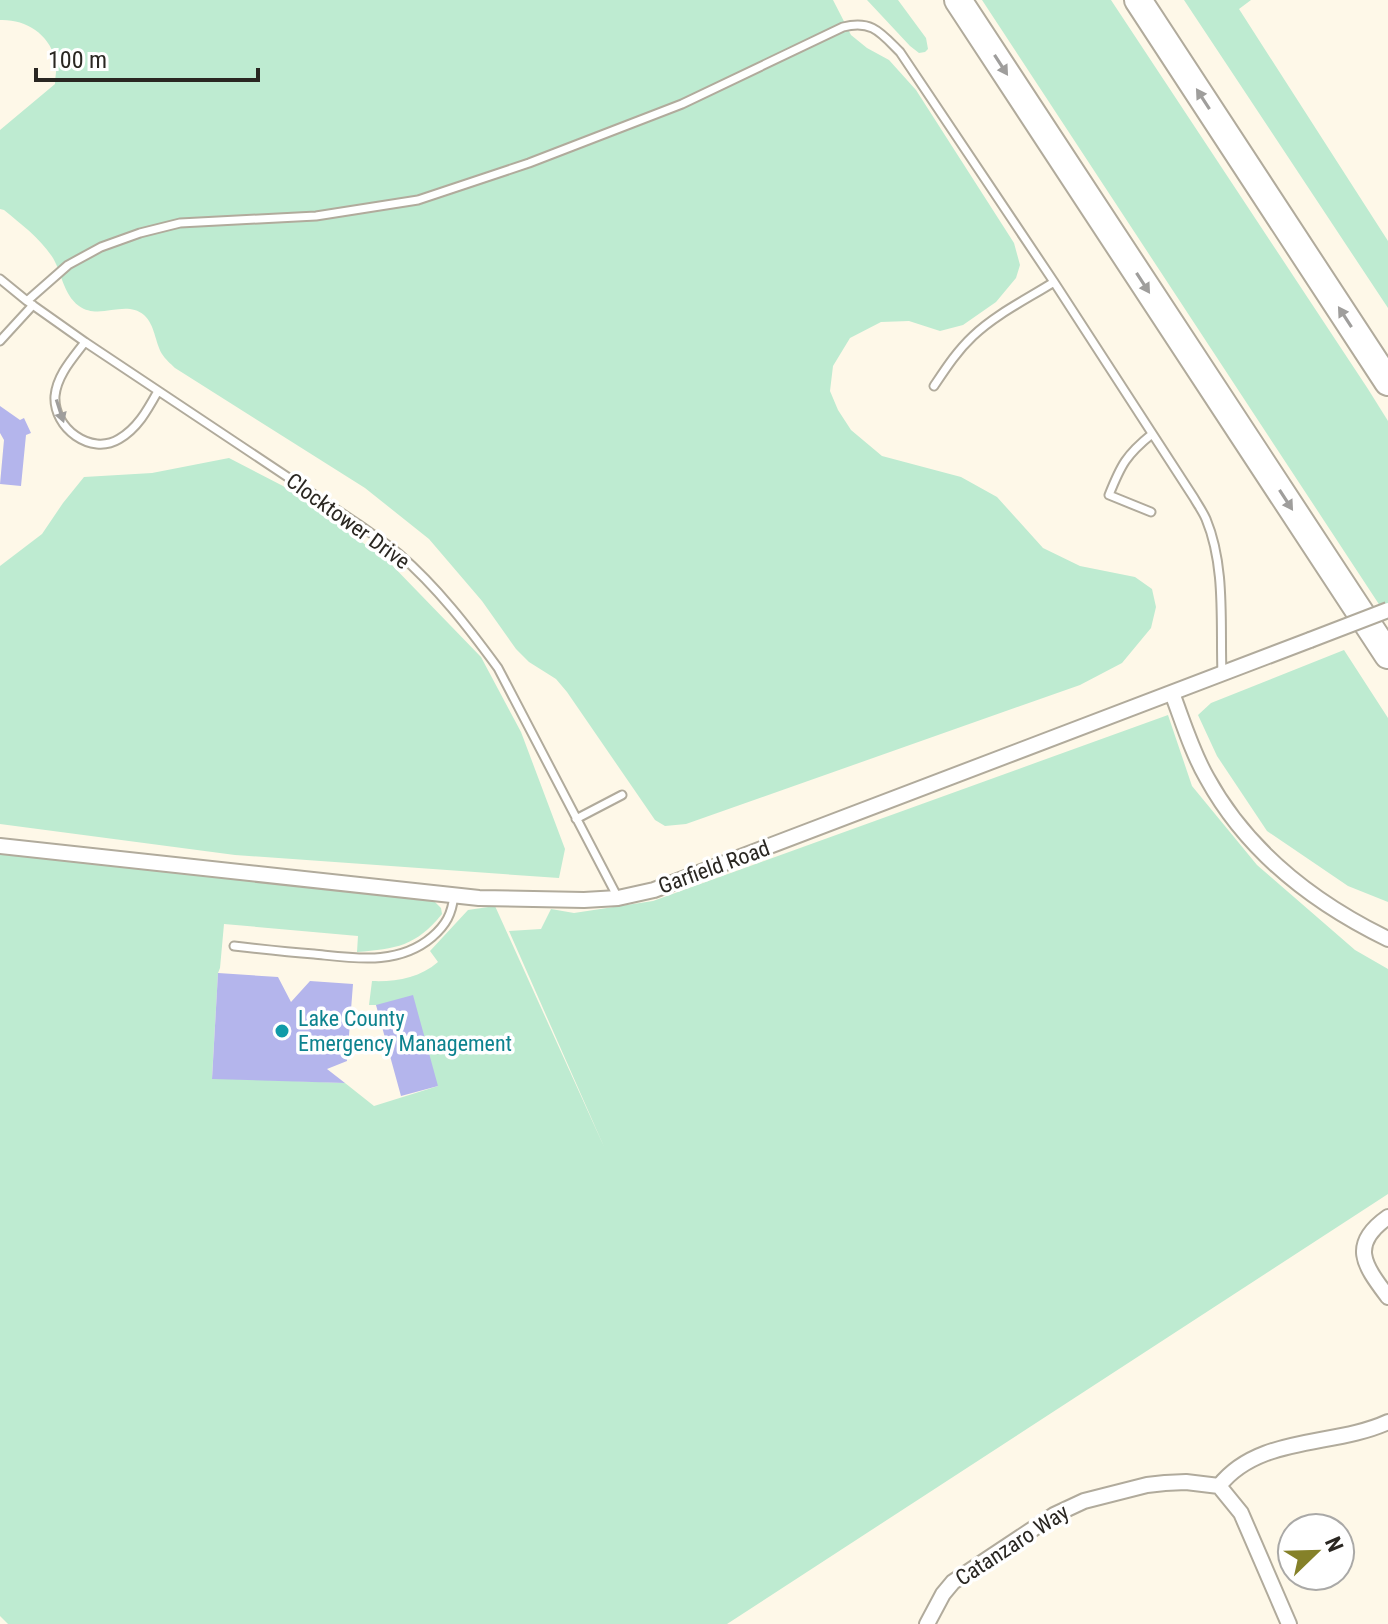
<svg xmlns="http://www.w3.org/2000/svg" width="1388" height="1624" font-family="'Roboto Condensed',sans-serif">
	<rect width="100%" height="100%" fill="#fef8e8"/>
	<path fill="#beebd1" d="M0 0H833L851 35 867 48 889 60 916 90 1014 243 1020 265 1016 278 996 302 963 325 940 331 909 321 881 322 850 338 833 366 830 391 838 410 851 430 882 456 961 477 997 497 1043 548 1080 566 1135 577 1152 589 1156 607 1151 628 1122 663 1080 685 686 824 665 826 655 820 567 692 556 679 529 662 516 649 482 601 429 539 365 488 175 368C171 364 165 359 162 354 155 342 155 325 144 315 124 299 100 321 79 306 63 294 62 273 53 258 40 238 22 225 4 210L0 209V130L55 84C55 76 58 66 55 58 48 33 25 19 0 20Z
		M867 0H898L926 38 928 49 925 52 919 53 910 46Z
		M982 0H1111L1368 389 1388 421V618Z
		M1184 0H1251L1239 9 1388 241V308Z
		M229 458 283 486 387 560 481 657 521 732 565 849 559 878 235 855 0 824V566L42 534 63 503 84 477 152 473Z
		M1344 650 1388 718V902L1348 886 1267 831 1217 756 1198 715 1211 703Z
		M1168 715 1192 786 1257 865 1355 950 1388 969V1194L727 1624H8L0 1616V852L434 901 441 908 442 914C416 946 396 949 357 952L358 936 224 924 220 968 218 973 212 1078 345 1083 374 1106 438 1086 376 1005H369L372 981C395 982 420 978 438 962L430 951 468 910 495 906 605 1149 509 931 541 929 551 909 574 913 653 901Z"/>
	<path fill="#b4b5ec" d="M0 406 20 420 24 418 31 433 26 435 21 486 0 484 4 440 0 433Z
		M218 973 278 977 291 1002 310 981 353 984 347 1061 327 1069 345 1083 212 1079Z
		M413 995 438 1086 401 1096 376 1005Z"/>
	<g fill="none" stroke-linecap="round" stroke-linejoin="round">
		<defs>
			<path id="lane" d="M0 279 27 301 85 342 358 524C372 534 386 543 399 554 437 587 468 627 498 668L617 896
				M27 301 68 265 101 247 140 233 180 223 316 216 418 200 529 163 682 104 843 27C872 20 880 32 900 52L1054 282 1194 498C1198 505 1203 512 1206 519 1226 567 1220 624 1222 674
				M0 341 33 305
				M85 342C73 358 57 375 55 396 53 428 91 456 119 439 138 428 148 409 158 391
				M934 386C946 368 957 351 973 336 996 314 1027 299 1054 282
				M1151 512 1109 495C1121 465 1126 455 1152 434
				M576 819 622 795
				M234 946C260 949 287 952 314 954 354 958 398 966 432 937 446 925 452 914 454 895"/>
			<path id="street" d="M1172 693C1183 722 1192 752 1207 778 1247 851 1314 903 1388 939
				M0 846 479 898 584 900 618 898 654 890 1310 640
				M1388 1217C1348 1245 1365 1266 1388 1297
				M1219 1486C1259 1435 1334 1447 1388 1422
				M1219 1486 1241 1513 1289 1624
				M927 1624 943 1594 953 1582 1054 1515 1084 1501 1147 1485 1165 1483 1186 1482 1219 1486"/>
			<path id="highway" d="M958 0 1388 655
				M1138 0 1388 382"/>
		</defs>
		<use href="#lane" stroke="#b1ab9c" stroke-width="11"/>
		<use href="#street" stroke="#b1ab9c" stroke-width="18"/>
		<use href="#highway" stroke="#b1ab9c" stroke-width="30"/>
		<use href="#lane" stroke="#fff" stroke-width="7"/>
		<use href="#street" stroke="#fff" stroke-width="14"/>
		<use href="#highway" stroke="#fff" stroke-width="26"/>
		<defs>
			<path id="street-bridge" d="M1310 640 1388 610"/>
		</defs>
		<use href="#street-bridge" stroke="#b1ab9c" stroke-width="18" stroke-linecap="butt"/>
		<use href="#street-bridge" stroke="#fff" stroke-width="14"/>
	</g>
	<defs><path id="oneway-solid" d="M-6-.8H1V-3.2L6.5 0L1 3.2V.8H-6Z" transform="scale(2)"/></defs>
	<g fill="#9f9e9c">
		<use href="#oneway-solid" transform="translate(1001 65) rotate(57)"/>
		<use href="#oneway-solid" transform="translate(1203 99) rotate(-123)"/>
		<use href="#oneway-solid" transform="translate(1143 283) rotate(57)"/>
		<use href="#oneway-solid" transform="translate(1345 317) rotate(-123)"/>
		<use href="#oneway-solid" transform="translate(60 411) rotate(72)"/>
		<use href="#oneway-solid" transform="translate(1286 500) rotate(57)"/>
	</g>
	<circle fill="#0f9aa8" stroke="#fff" stroke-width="3" cx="282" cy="1031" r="8"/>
	<g text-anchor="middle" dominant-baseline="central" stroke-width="7" stroke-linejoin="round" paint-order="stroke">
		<g font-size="22" fill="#2a2722" stroke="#fff">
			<text transform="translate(348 521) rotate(36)">Clocktower Drive</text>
			<text transform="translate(714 867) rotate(-20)">Garfield Road</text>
			<text transform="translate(1012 1545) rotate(-33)">Catanzaro Way</text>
		</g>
		<g font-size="22" fill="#0d838f" stroke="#fff" text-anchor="start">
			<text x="298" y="1018">Lake County<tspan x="298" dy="25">Emergency Management</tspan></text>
		</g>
	</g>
	<g transform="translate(1316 1552) rotate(67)"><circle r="38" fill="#ffffff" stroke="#aaa9a7" stroke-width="2"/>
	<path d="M0-6L14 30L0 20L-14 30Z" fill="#858129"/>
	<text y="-12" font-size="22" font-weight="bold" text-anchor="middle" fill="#2a2722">N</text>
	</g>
	<path d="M36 68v12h222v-12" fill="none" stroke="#2a2722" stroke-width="4"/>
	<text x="48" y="68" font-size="24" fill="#2a2722" stroke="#ffffff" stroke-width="6" paint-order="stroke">100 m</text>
</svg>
